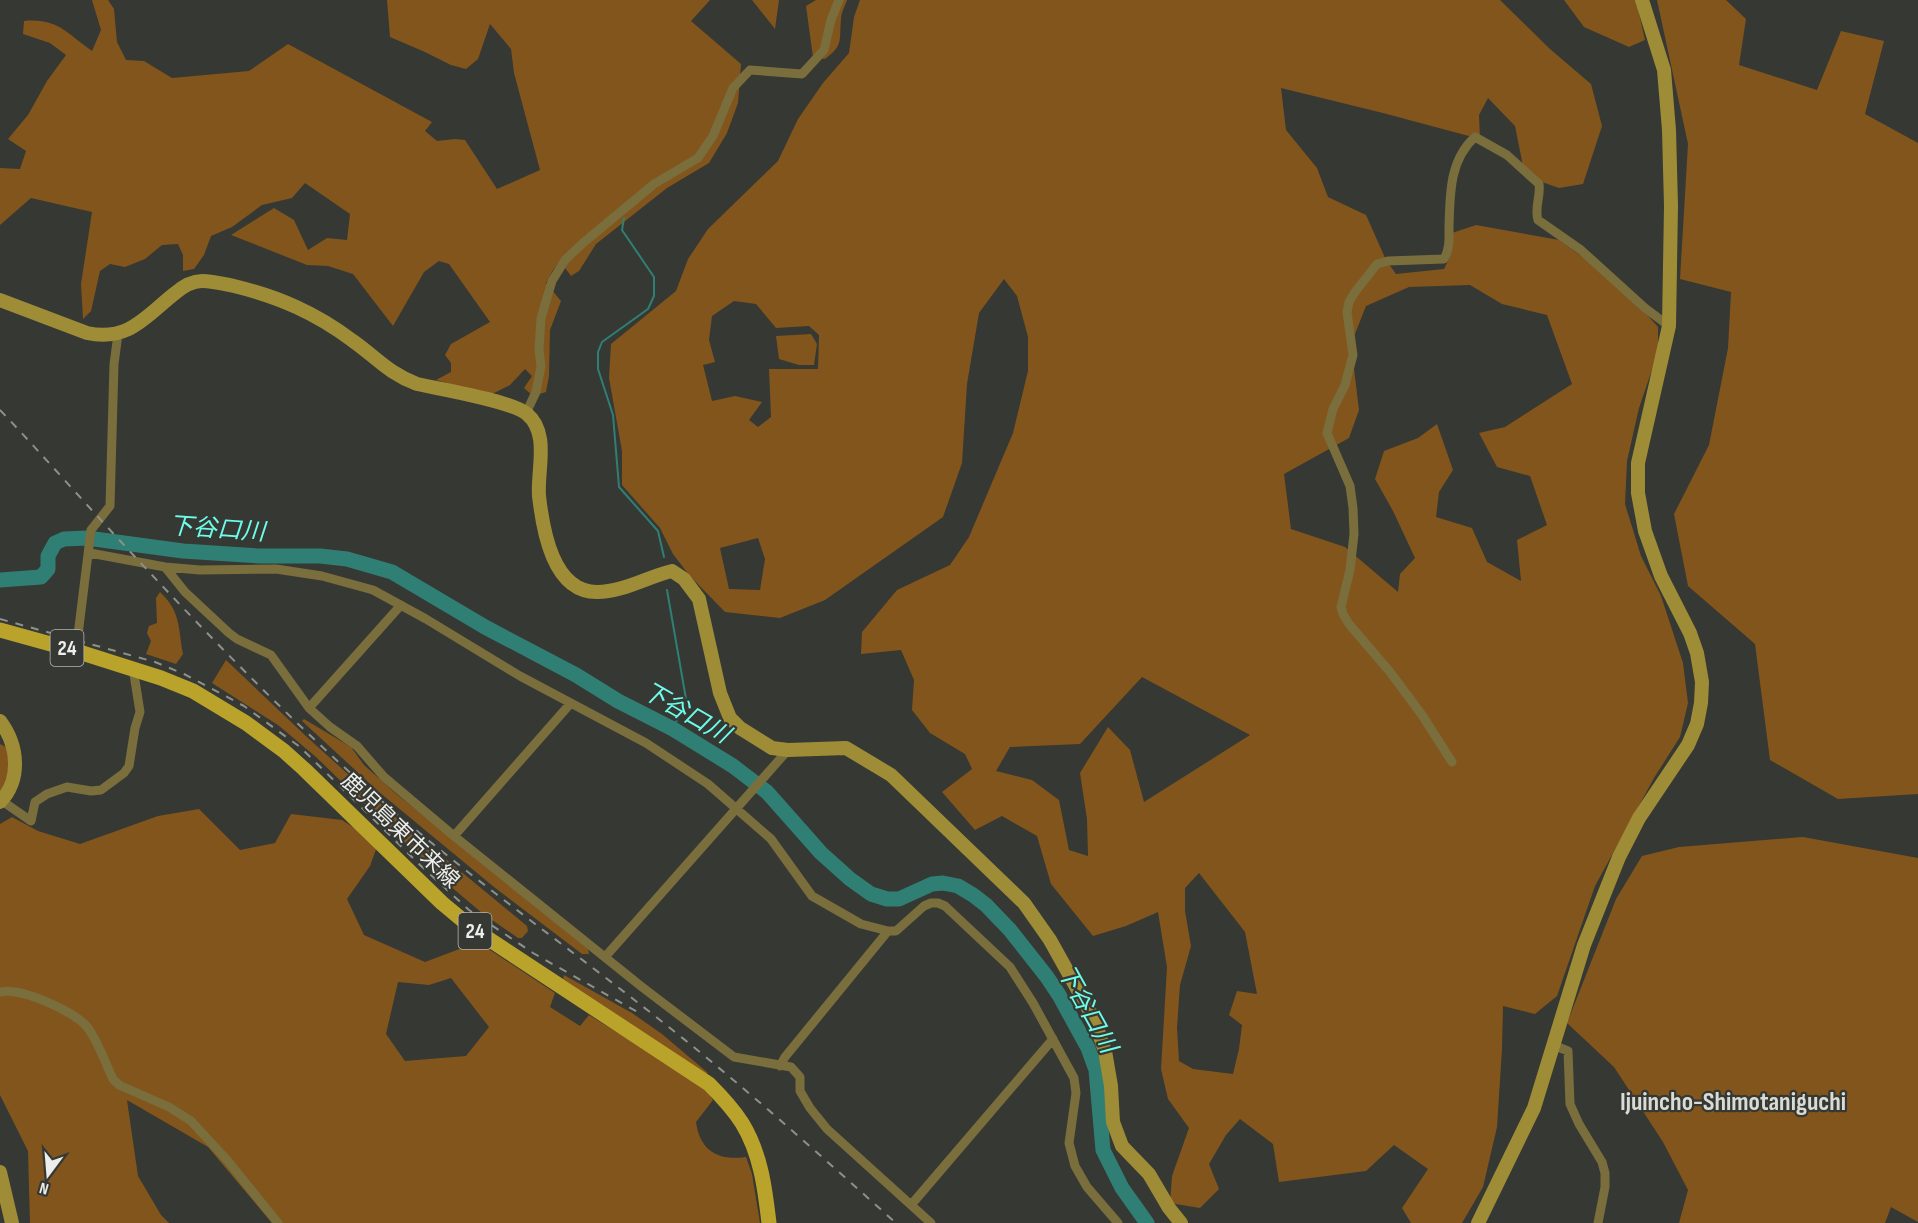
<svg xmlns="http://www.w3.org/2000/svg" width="1918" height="1223" font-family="'Sofia Sans Condensed','Noto Sans JP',sans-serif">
	<rect width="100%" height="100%" fill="#363833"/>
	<path fill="#82551c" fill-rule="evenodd" d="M92 0H108L114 9 117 42 126 60 144 61 172 78 249 71 288 44 432 122 425 131 437 141 455 139 465 140 497 189 540 170 514 73 511 49 490 24 478 59 466 69 451 65 425 52 390 37 387 0H710L691 21 741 64 738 103 727 133 709 163 667 188 596 244 579 271 571 276 560 261 553 270 546 283 561 301 550 330 549 376 546 392 533 396 524 388 532 376 525 369 510 385 490 395 436 380 451 372V363L445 355 451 344 490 322 449 264 439 261 424 272 393 326 353 274 328 266 307 265 231 235 274 208 294 220 308 250 327 238 347 240 350 214 305 183 292 198 262 205 232 227 211 236 204 255 194 269 183 271V255L178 244 162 245 145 259 125 267 110 264 100 271 91 311 83 319 81 284 92 212 31 198 0 225V168L20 169 26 151 8 139 28 115 47 81 66 55 50 43 23 34 24 21C58 18 66 33 92 51L101 30Z
		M752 0H779L775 29Z
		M816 0H847C845 6 841 13 841 19 839 40 844 45 825 59L813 57 806 6Z
		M860 0H1500L1550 49 1591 84 1602 126 1583 184 1559 188 1525 176 1515 126 1488 98 1479 115 1480 139 1383 113 1281 88 1286 130 1317 168 1328 197 1366 215 1386 260 1396 274 1444 269 1450 257 1449 234 1476 225 1559 240 1620 284 1658 327V352L1639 408 1627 461 1625 504 1641 556 1661 596 1683 663 1688 703 1680 737 1654 778 1595 886 1557 996 1535 1014 1503 1006 1502 1049 1497 1127 1483 1187 1462 1223H1411L1402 1208 1428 1169 1394 1145 1366 1171 1279 1182 1273 1144 1240 1119 1226 1135 1209 1164 1219 1189 1200 1208 1170 1203 1172 1176 1189 1128 1168 1099 1161 1069 1167 967 1158 912 1126 926 1093 936 1051 884 1037 836 1002 816 975 830 942 792 972 769 965 754 930 733 912 710 914 680 901 650 861 654 862 632 897 590 950 565 969 537 1013 433 1028 371V337L1017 296 1004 279 979 313 967 384 962 463 943 517 825 600 780 618 725 612 689 575 673 554 660 528 622 485V451L609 378 611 344 676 291 688 259 708 229 778 161 798 119 823 83 849 53 854 17ZM1470 285 1502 304 1547 315 1572 384 1505 427 1479 433 1497 467 1530 476 1547 525 1517 540 1521 581 1487 562 1472 528 1436 517 1439 492 1453 470 1437 424 1418 438 1384 451 1375 479 1393 511 1415 558 1400 574 1398 592 1345 547 1291 529 1284 474 1349 438 1359 410 1351 344 1366 306 1409 287ZM734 301 756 304 776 328 809 326 819 335 818 369H769L771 417 758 427 749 420 762 402 735 396 712 401 703 365 715 362 709 340 712 316ZM758 538 765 559 760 590 729 589 720 548ZM1142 677 1250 735 1144 802 1130 750 1108 727 1080 773 1087 819 1088 856 1069 850 1059 800 1032 780 996 771 1010 747 1080 744ZM1199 873 1245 932 1257 994 1237 991 1229 1015 1242 1025 1239 1049 1233 1074 1193 1069 1179 1061 1177 1028 1180 985 1191 946 1185 911V888Z
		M1564 0H1636L1645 40 1629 47 1584 27Z
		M1657 0H1726L1746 19 1739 65 1817 90 1841 31 1884 41 1865 114 1918 143V794L1838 799 1770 760 1755 644 1688 586 1674 514 1709 445 1728 348 1731 292 1680 279 1688 144Z
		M811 334 817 344 814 365H799L779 359 776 336Z
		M160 592C181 612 178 627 183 654L176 664 146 654 151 641 147 633 149 626 157 623 156 598Z
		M226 660 308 738 402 823 527 926 528 931 522 938H518L482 913 443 880 316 757 278 725 212 683Z
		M304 719 351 747 364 765 394 792 588 949 589 954H582L494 887 379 792 302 721Z
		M0 744 8 748 9 773 0 793Z
		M199 809 240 850 275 843 291 814 342 820 378 844 370 866 347 899 364 935 425 962 478 942 555 993 550 1007 580 1026 589 1015 681 1072 707 1091 713 1100 696 1122C700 1151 718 1161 746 1157L752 1174 760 1223H272L208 1147 127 1100 138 1176 161 1215 169 1223H30L28 1151 0 1095V824L12 817 38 831 80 844 158 816ZM451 978 489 1027 466 1056 405 1061 386 1034 398 982 429 985Z
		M1803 837 1918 858V1222L1891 1207 1885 1223H1679L1688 1190 1663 1142 1614 1067 1567 1023 1616 899 1642 856 1679 847Z
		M564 975 632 1013 662 1034 708 1073 705 1074 563 979Z"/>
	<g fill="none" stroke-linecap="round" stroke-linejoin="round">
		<path stroke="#2f7f75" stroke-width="2" d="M624 218 622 230 654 277V296L648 309 602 342 598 352V369L613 415 619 487 658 531 664 557
			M667 590 686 699 673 729"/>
		<path stroke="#2f7f75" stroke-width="15" d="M0 580 41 577 48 569V556L55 543 64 539 87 538 183 551 259 556H320L347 559 392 572 485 627 576 675 618 701 673 729 733 766 767 792 821 853 850 879 871 894 887 899H899L932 884 943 883 958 886 973 895 986 905 1010 930 1047 977 1059 995 1088 1048 1096 1070 1103 1150 1122 1188 1147 1223"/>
		<path stroke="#796e3c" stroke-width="9" d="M526 413 536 392 541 366 539 350 541 318 552 281 565 260 583 243 654 184 698 158 713 136 733 88 750 70 802 74 824 50 831 20 839 0
			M90 553 165 567
			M76 651 91 530 110 506 114 364 118 334
			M309 708 401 605
			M1452 762 1422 715 1390 672 1349 624 1343 614 1341 607 1350 570 1354 534 1353 508 1350 486 1327 433 1333 409 1345 385 1353 355 1347 312 1349 302 1355 292 1377 264 1388 261 1444 259C1450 249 1449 238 1449 227 1450 196 1449 160 1475 137L1507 155 1539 184C1541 196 1534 208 1538 220L1581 250 1645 308 1669 326
			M2 801 31 821 35 802 47 794 67 787 91 791 101 790 124 773 129 766 135 728 140 712 133 668
			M454 836 570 704
			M605 957 788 750
			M0 992C21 987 76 1012 88 1028 99 1043 105 1063 113 1079L119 1085 169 1107 191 1121 227 1160 278 1223
			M1553 1045 1568 1051 1570 1104 1579 1124 1602 1162 1605 1173V1187L1598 1223
			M780 1066 785 1057 888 931
			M911 1205 1053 1039
			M931 1223 827 1129 810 1108 800 1091V1077L791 1067 734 1057 642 987 454 836 384 777 357 746 330 727 309 708 271 655 237 639 229 633 185 592 165 567 200 570 276 569 322 576 373 590 426 619 520 676 646 743 708 784 771 839 812 896 861 924 888 931H896L924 906 931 903H938L945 906 1010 967 1033 1003 1074 1078 1076 1093 1069 1143 1075 1166 1087 1187 1118 1223"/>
		<path stroke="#9e8c36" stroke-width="14" d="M0 300 87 333C128 342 145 317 174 294 182 287 191 281 202 281 213 281 224 284 234 286 279 297 316 313 353 341 377 358 388 373 417 384 440 389 512 401 527 414 550 433 537 470 539 496 543 531 553 592 597 592 623 592 647 577 672 571L684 579 699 599 720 693 730 718 740 728 772 748 788 750 846 748 891 775 1024 903 1050 940 1094 1019 1105 1051 1111 1086 1113 1122 1122 1146 1149 1174 1169 1208 1181 1223
			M0 721C18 745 22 779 0 802
			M0 1172 12 1223
			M1478 1223 1534 1108 1584 945 1619 857 1639 818 1688 745 1697 724 1701 703 1702 682 1697 653 1690 633 1661 576 1645 531 1638 493V463L1669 326 1671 206 1669 130 1664 70 1642 0"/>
		<path stroke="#baa32b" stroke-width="15" d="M0 630 76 651 161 678 193 691 246 723 284 751 304 769 442 903 472 928 709 1084C721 1096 733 1109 742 1123 761 1154 765 1189 769 1223"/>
		<path stroke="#8e908c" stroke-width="2" stroke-dasharray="8 8" stroke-linecap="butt" d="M0 410C38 450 74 491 111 531 198 625 287 718 383 802 475 882 575 952 670 1028 748 1090 822 1157 896 1223
			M0 619 155 662 184 674 244 706 300 747 420 865 469 910 533 953 641 1014"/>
	</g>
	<g text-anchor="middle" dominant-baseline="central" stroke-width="4.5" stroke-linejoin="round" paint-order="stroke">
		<g fill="#363833" stroke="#b6b7b4" stroke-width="1.5">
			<rect x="50.5" y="630" width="33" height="36" rx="4.5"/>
			<rect x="458.5" y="913" width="33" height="36" rx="4.5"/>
		</g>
		<g font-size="21" font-weight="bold" fill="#edeeeb">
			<text x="67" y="648">24</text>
			<text x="475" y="931">24</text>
		</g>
		<g font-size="22" fill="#edeeeb" stroke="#363833">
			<text transform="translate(400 831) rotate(44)">鹿児島東市来線</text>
		</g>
		<g font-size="24" font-style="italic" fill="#6dfeeb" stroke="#363833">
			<text transform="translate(217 529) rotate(4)">下谷口川</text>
			<text transform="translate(686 713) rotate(30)">下谷口川</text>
			<text transform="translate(1087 1009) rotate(61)">下谷口川</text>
		</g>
		<g font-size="26" font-weight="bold" fill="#d9dcd5" stroke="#363833">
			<text x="1733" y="1102">Ijuincho-Shimotaniguchi</text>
		</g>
	</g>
	<g transform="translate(48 1175) rotate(196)" stroke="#363833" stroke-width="4.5" paint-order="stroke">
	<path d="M0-4.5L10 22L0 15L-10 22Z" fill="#edeeeb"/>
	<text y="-9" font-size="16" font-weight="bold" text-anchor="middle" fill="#edeeeb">N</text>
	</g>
</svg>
